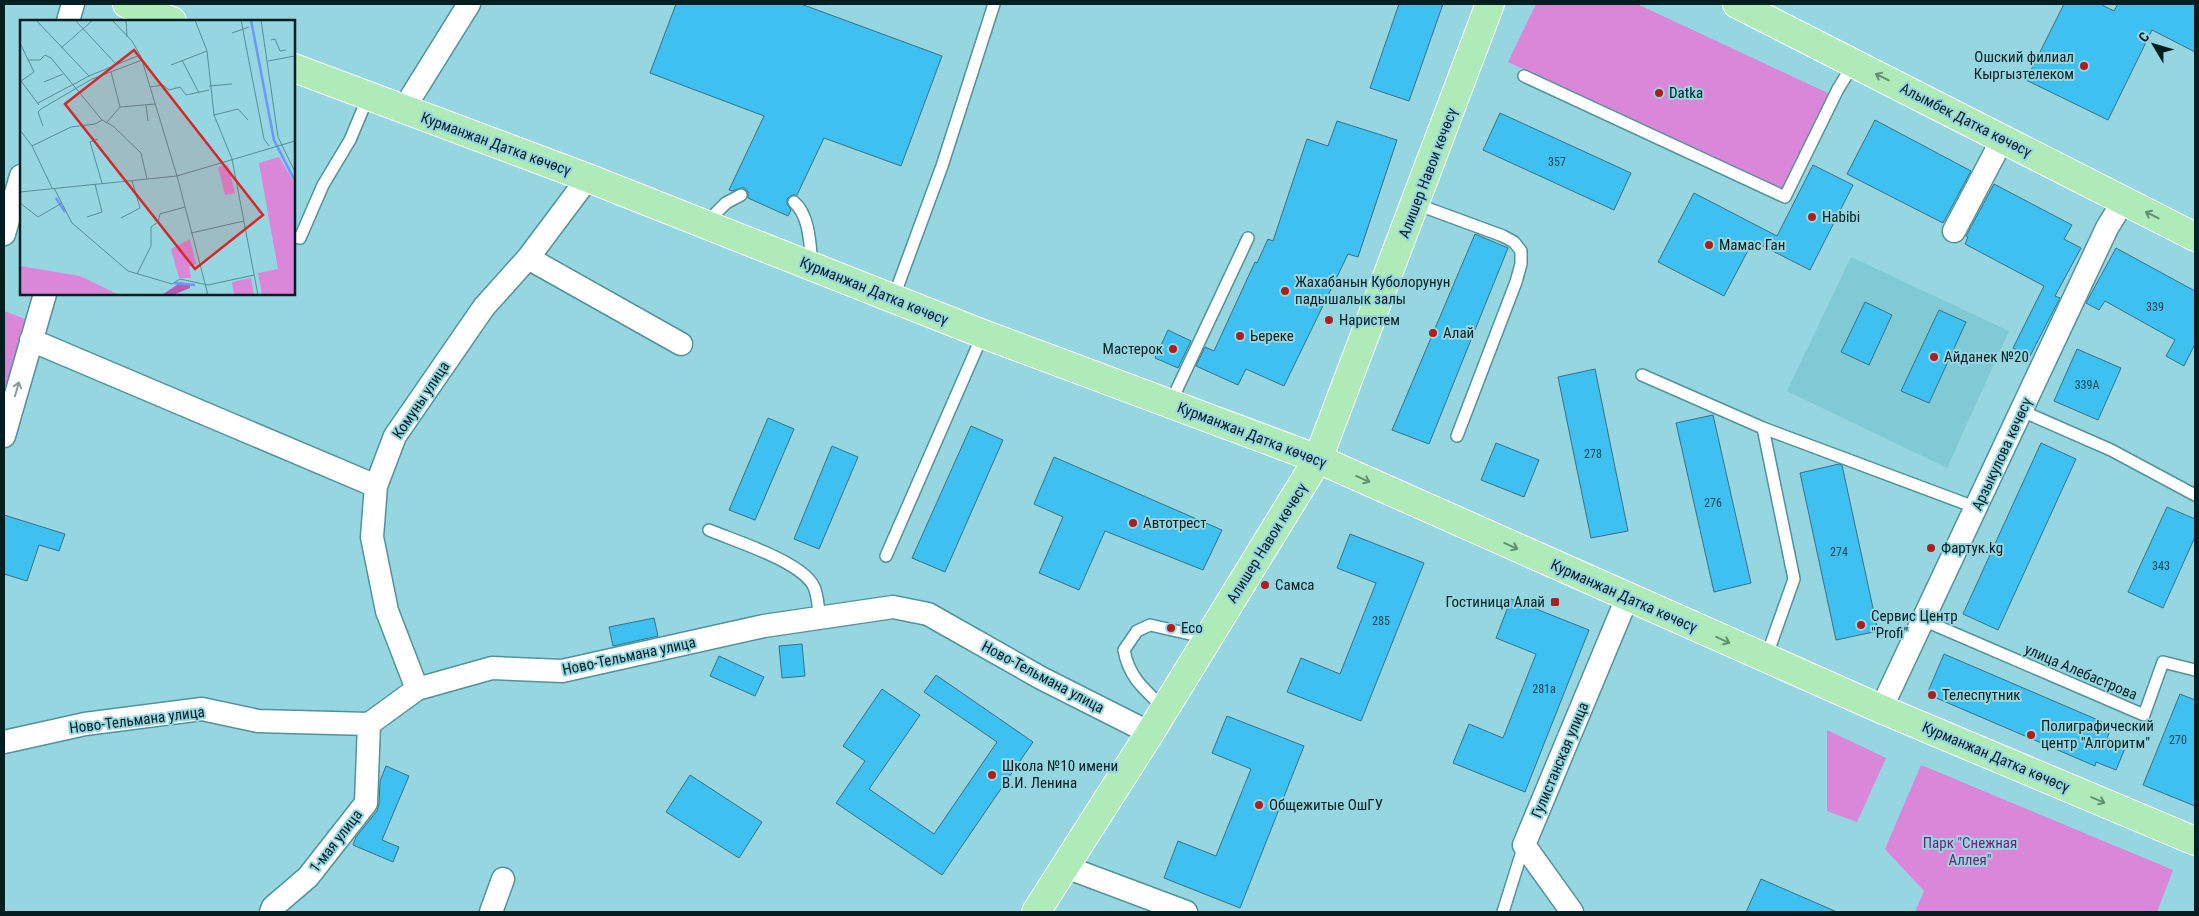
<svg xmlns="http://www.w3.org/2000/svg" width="2199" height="916" font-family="'Roboto Condensed',sans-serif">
	<rect width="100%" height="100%" fill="#95d6e0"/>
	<path fill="#7fcad5" d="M1851 257 2009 331 1947 468 1787 391Z"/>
	<path fill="#da86d9" d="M1536 4H1637L1830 94 1784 191 1508 62Z
		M4 311 30 321 4 412Z
		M1827 730 1886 758 1857 822 1827 811Z
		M1921 765 2173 870 2157 912H1915L1924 891 1885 849Z"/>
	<path fill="#3ec1f1" stroke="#3a7086" d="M676 4H801L942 56 901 166 824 138 797 195H792L787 199V204L791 210 788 216 748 198V192L745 188H741L732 191 729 190 764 116 650 73Z
		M1399 4H1443L1409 101 1370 88Z
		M2064 4H2100L2114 11 2118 4H2195V52L2152 30 2108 120 2026 80Z
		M1500 113 1631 173 1614 210 1483 150Z
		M1875 120 1971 171 1943 223 1847 174Z
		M1337 121 1397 140 1358 257 1348 254 1284 386 1246 369 1238 385 1196 366 1205 347 1214 351 1255 262 1257 263 1268 239 1273 241 1307 139 1328 146Z
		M1813 165 1853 185 1810 270 1753 241 1724 296 1658 262 1694 193 1777 236Z
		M1994 184 2072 225 2064 239 2081 248 2055 296 2060 298 2030 356 2013 348 2044 286 1965 244 1968 237 1966 236Z
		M1475 234 1508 248 1429 444 1392 430Z
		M2116 248 2195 291V344L2184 366 2166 356 2175 340 2105 301 2099 310 2086 303Z
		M1865 302 1892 315 1869 365 1841 352Z
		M1939 310 1966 322 1929 403 1901 391Z
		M1168 330 1191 341 1178 368 1155 358Z
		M2077 349 2121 368 2098 420 2054 401Z
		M1595 369 1628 531 1591 538 1558 377Z
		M1713 415 1751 583 1714 592 1676 423Z
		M768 418 794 429 755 520 729 510Z
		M971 426 1003 440 945 572 912 558Z
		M1496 443 1539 460 1524 497 1481 480Z
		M2041 443 2076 459 1998 630 1963 614Z
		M832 446 858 457 819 549 794 539Z
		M1054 457 1222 530 1203 570 1105 531 1079 590 1039 573 1063 517 1034 504Z
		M1839 464 1842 465 1878 631 1836 640 1800 473Z
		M2167 507 2195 519V537L2163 608 2128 592Z
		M4 515 65 534 59 551 39 545 27 581 4 574Z
		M1350 534 1424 563 1361 721 1287 692 1301 658 1340 674 1376 583 1337 568Z
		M1511 599 1589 630 1525 792 1453 763 1469 724 1503 738 1536 654 1496 638Z
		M654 618 658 636 613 646 609 627Z
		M802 644 805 676 782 678 779 646Z
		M1944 654 2112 726 2107 738 2126 746 2116 770 2096 762 2095 766 1927 694Z
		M719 656 764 677 755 696 710 676Z
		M936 675 1033 742 942 875 836 803 865 761 843 746 882 689 920 715 869 789 934 834 997 742 924 692Z
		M2180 694 2195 700V806L2143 785Z
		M1227 716 1304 746 1240 908 1164 878 1178 841 1216 856 1251 769 1212 753Z
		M386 766 409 776 382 840 399 847 393 862 353 845 356 837 377 811 379 804 380 781Z
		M690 775 762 822 739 858 666 812Z
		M1761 879 1837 912H1746Z"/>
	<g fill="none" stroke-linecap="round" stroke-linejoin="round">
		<defs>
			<path id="service" d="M1524 76 1785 197 1838 89 1854 63
				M794 202C810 216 810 245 812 266
				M1416 204 1503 236 1514 242 1521 251V264L1516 282 1457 436
				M705 224 726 203 741 195
				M294 237 300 238 323 185 350 140 368 97
				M893 299 942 166 994 4
				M1642 375 1763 428 1977 508
				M1170 404 1248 238
				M2022 411 2111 450 2195 495
				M1763 428 1794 579 1766 658
				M709 530C735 541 803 562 814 587 818 595 818 609 820 618
				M886 556 983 334
				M1923 620 2144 715 2163 662 2195 670
				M1165 709C1145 690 1129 678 1124 650L1137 631 1150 625 1208 638
				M1503 912 1524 845"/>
			<path id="minor" d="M68 21 73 4
				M403 110 469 4
				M1954 231 2003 138
				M4 234 21 176
				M528 258 681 344
				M31 340 376 486
				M4 436 45 294
				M417 689 387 611 372 537 376 486 395 436 484 307 528 258 588 178
				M1881 709 2107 228 2124 200
				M4 742 85 724 202 709 258 721 369 724 417 689 492 668 562 671 764 626 893 607 928 614 1041 678 1150 733
				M1066 867 1186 912
				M271 912 273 907 308 877 366 803 369 724
				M491 912 503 879
				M1572 912 1524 845 1627 598"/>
			<path id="primary" d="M127 4 172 21
				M1737 4 2195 237
				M294 68 588 178 983 334 1318 459 1881 709 2195 841
				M1036 912 1150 733 1318 459 1490 4"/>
		</defs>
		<use href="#service" stroke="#52929b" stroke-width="14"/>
		<use href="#minor" stroke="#52929b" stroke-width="25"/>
		<use href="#primary" stroke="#fff" stroke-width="30"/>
		<use href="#service" stroke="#fff" stroke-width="11"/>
		<use href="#minor" stroke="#fff" stroke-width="22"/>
		<use href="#primary" stroke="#afebb8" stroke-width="28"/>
	</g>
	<defs><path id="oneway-shaft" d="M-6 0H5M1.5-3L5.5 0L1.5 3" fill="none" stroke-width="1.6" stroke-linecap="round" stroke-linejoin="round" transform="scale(1.25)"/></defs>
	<g stroke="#628f74">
		<use href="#oneway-shaft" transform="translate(1882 77) rotate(-153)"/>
		<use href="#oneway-shaft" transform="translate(2152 215) rotate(-153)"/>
		<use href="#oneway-shaft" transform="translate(1363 479) rotate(24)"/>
		<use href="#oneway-shaft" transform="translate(1511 546) rotate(24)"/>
		<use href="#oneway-shaft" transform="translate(1723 640) rotate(24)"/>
		<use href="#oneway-shaft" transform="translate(2098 800) rotate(23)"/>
	</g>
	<use stroke="#8e9a9b" href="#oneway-shaft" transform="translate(17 389) rotate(-74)"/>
	<g fill="#af1e1e" stroke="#95d6e0" stroke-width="2">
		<circle cx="2084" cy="66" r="5"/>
		<circle cx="1659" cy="93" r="5"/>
		<circle cx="1812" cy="217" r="5"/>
		<circle cx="1709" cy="245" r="5"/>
		<circle cx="1285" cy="291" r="5"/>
		<circle cx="1329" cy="320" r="5"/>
		<circle cx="1433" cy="333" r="5"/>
		<circle cx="1240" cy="336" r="5"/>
		<circle cx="1173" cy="349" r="5"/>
		<circle cx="1934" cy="357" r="5"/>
		<circle cx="1133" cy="523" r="5"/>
		<circle cx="1931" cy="548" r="5"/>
		<circle cx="1265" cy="585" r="5"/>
		<rect x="1550" y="597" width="10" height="10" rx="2.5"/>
		<circle cx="1861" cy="625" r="5"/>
		<circle cx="1171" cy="628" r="5"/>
		<circle cx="1932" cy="695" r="5"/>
		<circle cx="2031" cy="735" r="5"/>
		<circle cx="992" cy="775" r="5"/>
		<circle cx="1259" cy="805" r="5"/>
	</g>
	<g text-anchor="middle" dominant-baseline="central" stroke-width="4" stroke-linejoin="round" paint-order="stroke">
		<g font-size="12" fill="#124755">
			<text x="1557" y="162">357</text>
			<text x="2155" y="307">339</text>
			<text x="2087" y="385">339А</text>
			<text x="1593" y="454">278</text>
			<text x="1713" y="503">276</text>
			<text x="1839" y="552">274</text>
			<text x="2161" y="566">343</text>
			<text x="1381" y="621">285</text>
			<text x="1544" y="689">281а</text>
			<text x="2178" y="740">270</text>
		</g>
		<g font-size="15" fill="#031e21" stroke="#95d6e0" text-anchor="start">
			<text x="2074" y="57" text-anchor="end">Ошский филиал<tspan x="2074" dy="17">Кыргызтелеком</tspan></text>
			<text x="1669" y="93">Datka</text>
			<text x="1822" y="217">Habibi</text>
			<text x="1719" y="245">Мамас Ган</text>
			<text x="1295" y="282">Жахабанын Куболорунун<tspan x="1295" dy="17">падышалык залы</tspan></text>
			<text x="1339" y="320">Наристем</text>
			<text x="1443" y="333">Алай</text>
			<text x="1250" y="336">Ьереке</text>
			<text x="1163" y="349" text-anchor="end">Мастерок</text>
			<text x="1944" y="357">Айданек №20</text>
			<text x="1143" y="523">Автотрест</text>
			<text x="1941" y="548">Фартук.kg</text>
			<text x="1275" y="585">Самса</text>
			<text x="1545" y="602" text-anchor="end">Гостиница Алай</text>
			<text x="1871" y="616">Сервис Центр<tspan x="1871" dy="17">"Profi"</tspan></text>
			<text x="1181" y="628">Есо</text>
			<text x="1942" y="695">Телеспутник</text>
			<text x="2041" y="726">Полиграфический<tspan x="2041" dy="17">центр "Алгоритм"</tspan></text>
			<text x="1002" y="766">Школа №10 имени<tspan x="1002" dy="17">В.И. Ленина</tspan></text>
			<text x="1269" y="805">Общежитые ОшГУ</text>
		</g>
		<g font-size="15" fill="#031e21" stroke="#95d6e0">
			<text transform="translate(1966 120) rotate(27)">Алымбек Датка көчөсү</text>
			<text transform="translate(496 144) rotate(20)">Курманжан Датка көчөсү</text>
			<text transform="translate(1428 173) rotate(-69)">Алишер Навои көчөсү</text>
			<text transform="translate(874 291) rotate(22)">Курманжан Датка көчөсү</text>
			<text transform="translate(421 400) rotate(-56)">Комуны улица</text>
			<text transform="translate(1252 435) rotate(21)">Курманжан Датка көчөсү</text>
			<text transform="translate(2002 454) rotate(-65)">Арзыкулова көчөсү</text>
			<text transform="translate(1267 543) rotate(-58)">Алишер Навои көчөсү</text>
			<text transform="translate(1624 596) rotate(24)">Курманжан Датка көчөсү</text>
			<text transform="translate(629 656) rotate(-12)">Ново-Тельмана улица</text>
			<text transform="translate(2081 672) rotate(23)">улица Алебастрова</text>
			<text transform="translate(1043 677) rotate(28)">Ново-Тельмана улица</text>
			<text transform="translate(137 720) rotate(-7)">Ново-Тельмана улица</text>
			<text transform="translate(1996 757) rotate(23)">Курманжан Датка көчөсү</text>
			<text transform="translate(1560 760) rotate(-67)">Гулистанская улица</text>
			<text transform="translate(336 841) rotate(-52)">1-мая улица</text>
		</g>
		<g font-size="15" fill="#721f73" stroke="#95d6e0">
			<text x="1970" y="843">Парк "Снежная<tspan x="1970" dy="17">Аллея"</tspan></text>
		</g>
	</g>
	<g transform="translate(20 20)">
		<rect width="275" height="275" fill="#95d6e0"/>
		<path d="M259 137 275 164V275H242L238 253 258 249 239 143ZM208 145 215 173 205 175 198 147ZM170 219 176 244 169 247 171 258H159L151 229ZM0 246 60 256 99 275H0ZM231 258 234 275H214L212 262Z" fill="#da86d9"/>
		<path d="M161 262 170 265V268L153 275H142Z" fill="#b75db7"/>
		<path fill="none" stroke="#6f95ff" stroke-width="2.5" d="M231 0 254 120 275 161M36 178 45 192M154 263 175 265"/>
		<path fill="none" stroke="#5b8c94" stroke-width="1" d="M16 0 69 56M55 0 96 44M92 0 112 21 121 37 157 156 188 275M106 0 107 17M175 0 187 31 194 95 212 139 238 275M221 0 244 119 249 126M241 0 258 117 275 152M212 13 229 7M251 20 255 19 260 31 266 30M0 23 14 52 1 61M41 28 73 0M8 40H20L25 35 31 38 82 100 93 106 121 133 127 159M162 40 179 73M248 41 275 36M151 45 187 31M91 52 100 87M1 61 19 85M24 62 43 54M189 66 212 64M130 67 143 65 149 70 160 67 166 75 189 70M18 83 69 56 120 35M126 85 128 101M21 89 72 59 122 40M21 89 18 92 23 106M194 95 218 89 228 100M87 102 100 87 135 84M0 110 12 126 32 168M78 119 70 122 82 163M12 126 51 107 75 104 82 100M34 168 52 203 108 251 152 264 160 259 188 265 234 255M0 172 157 156 275 121M0 183 18 197 42 183M67 197 82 192 75 164M101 198 120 188 112 161M171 213 224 201M117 254 131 226V207L138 202 140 194 165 187"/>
		<path fill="#d62828" fill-opacity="0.15" stroke="#d62828" stroke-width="2.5" d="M114 30 243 195 175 249 45 84Z"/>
		<rect width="275" height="275" fill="none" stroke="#031e21" stroke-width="2.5"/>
	</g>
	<rect width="2199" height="916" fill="none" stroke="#031e21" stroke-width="10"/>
	<g transform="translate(2154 45) rotate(308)" stroke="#95d6e0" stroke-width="4" paint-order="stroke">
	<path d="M0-4L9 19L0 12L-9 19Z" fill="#031e21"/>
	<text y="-8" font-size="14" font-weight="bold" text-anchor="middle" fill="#031e21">С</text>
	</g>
</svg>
